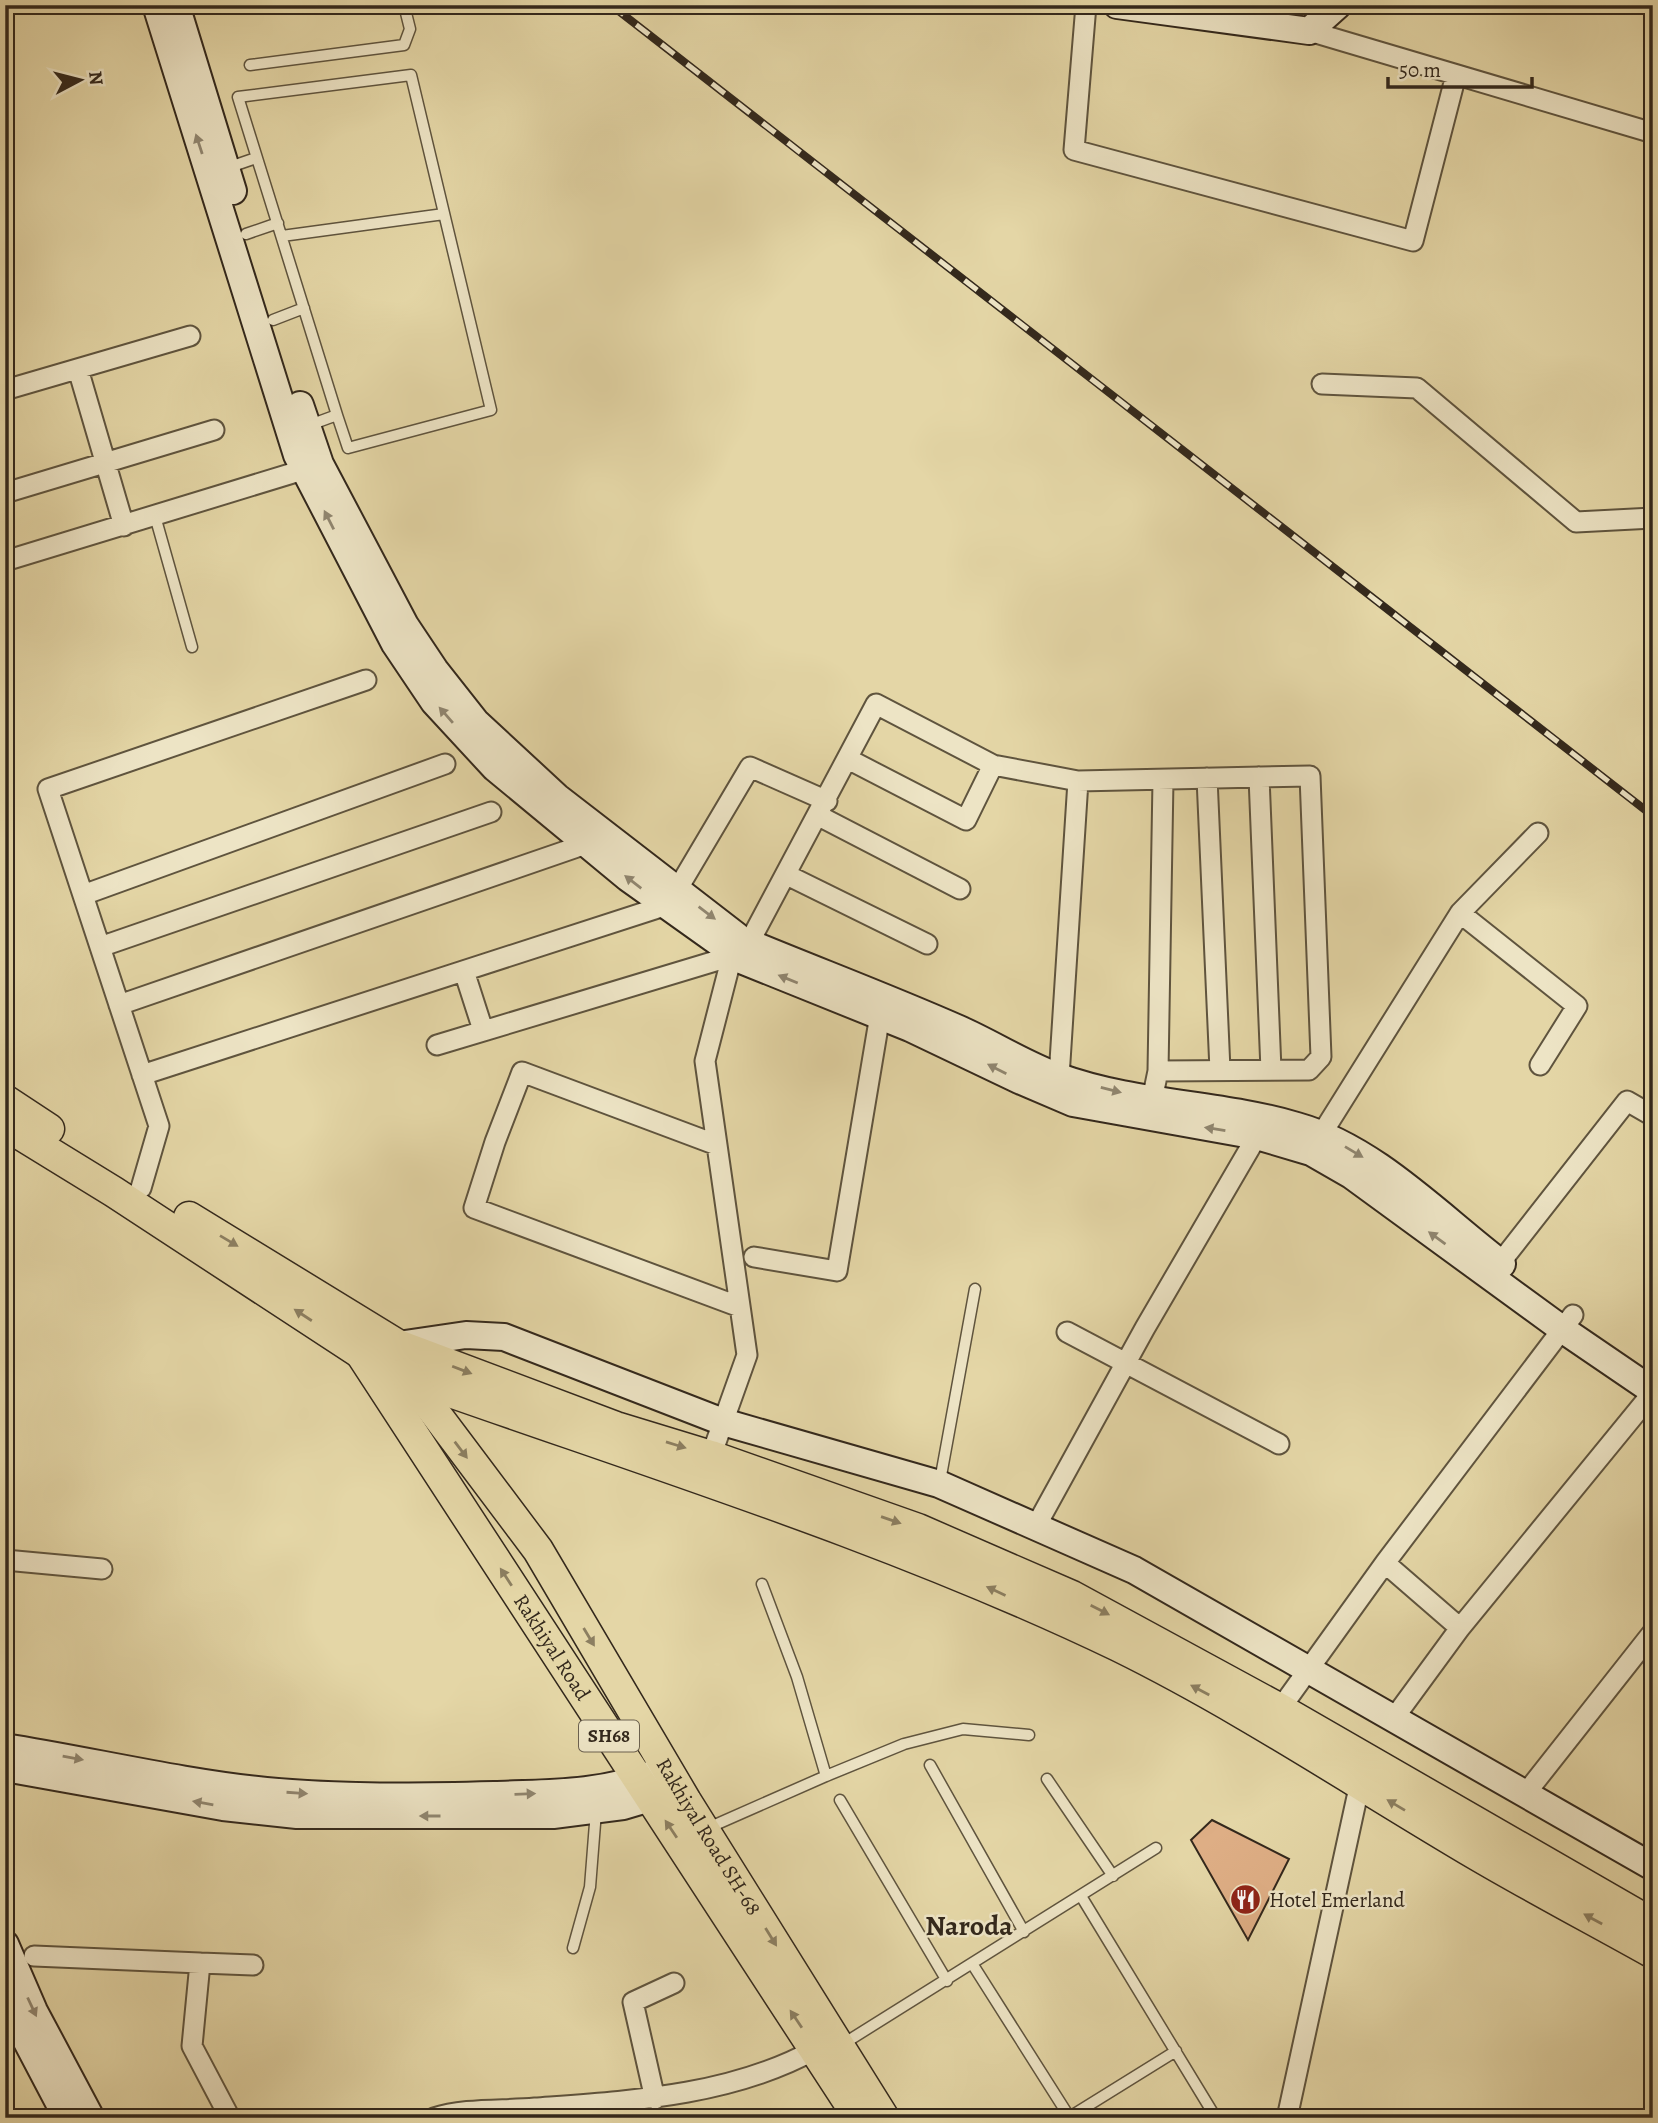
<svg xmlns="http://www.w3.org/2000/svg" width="1658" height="2123" font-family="Alegreya,serif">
	<rect width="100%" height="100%" fill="#e4d6a6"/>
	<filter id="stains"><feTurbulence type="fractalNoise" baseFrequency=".00286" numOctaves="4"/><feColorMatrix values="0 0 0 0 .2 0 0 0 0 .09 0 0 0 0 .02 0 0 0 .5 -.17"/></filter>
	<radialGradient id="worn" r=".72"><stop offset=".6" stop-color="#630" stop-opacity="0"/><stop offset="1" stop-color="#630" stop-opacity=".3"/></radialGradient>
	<path fill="#deae85" stroke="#33281c" stroke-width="2" d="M1212 1820 1289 1859 1248 1940 1191 1840Z"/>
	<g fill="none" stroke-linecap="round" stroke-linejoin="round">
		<defs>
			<path id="lane" d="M250 65 404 45 410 29 404 5
				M227 168 256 158
				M246 234 278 223
				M282 236 444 214
				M273 320 304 308
				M307 426 337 415 348 448 491 410 411 75 238 97 337 415
				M155 516 192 647
				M940 1481 975 1289
				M930 1765 1024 1932
				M826 1776 904 1744 963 1729 1029 1735
				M1047 1779 1113 1876
				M840 1800 947 1981
				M708 1828 826 1776 797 1677 762 1584
				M1081 1896 1216 2118
				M573 1948 590 1887 596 1811
				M973 1965 1070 2118
				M843 2044 1156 1848
				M1068 2118 1176 2051"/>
			<path id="street" d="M1086 5 1074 150 1413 241 1456 75
				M1309 31 1653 133
				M78 369 124 526
				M1322 384 1417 388 1576 522 1653 518
				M5 390 190 336
				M5 493 214 430
				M5 561 316 466
				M993 765 1078 781
				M1259 777 1271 1070
				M1207 778 1220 1070
				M819 816 960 889
				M787 875 927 944
				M677 890 750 767 827 801
				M83 895 445 764
				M1460 913 1538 833
				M751 939 876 704 993 765 966 820 848 759
				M100 947 491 812
				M464 971 483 1030
				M119 1005 586 844
				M437 1045 732 956 705 1061 747 1355 711 1456
				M142 1075 664 906
				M1059 1077 1078 781 1310 776 1321 1057 1309 1070 1158 1071
				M1152 1100 1158 1071 1163 780
				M1321 1135 1460 913 1577 1006 1540 1065
				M717 1145 522 1072 495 1142 474 1208 740 1307
				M141 1188 159 1126 48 789 366 680
				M754 1257 837 1271 880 1015
				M1500 1263 1627 1101 1653 1116
				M1067 1332 1279 1444
				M1036 1526 1145 1328 1257 1136
				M5 1560 102 1569
				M1385 1563 1460 1628 1653 1392
				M1280 1709 1385 1563 1573 1315
				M1394 1718 1460 1628
				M1526 1793 1653 1632
				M34 1956 200 1963 192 2046 230 2118
				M200 1963 253 1965
				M655 2099 633 2002 674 1983
				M434 2118C464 2108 503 2111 535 2108 630 2101 731 2096 816 2049
				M1287 2118 1360 1783"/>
			<path id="secondary" d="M156 5 297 455 395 644 434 702 495 768 628 878 729 950
				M176 5 233 191
				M1117 5 1309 31 1338 5
				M300 405 320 464 405 625 435 670 476 722 557 797 737 936
				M754 945C822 973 891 999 959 1029 993 1044 1025 1065 1059 1077 1136 1105 1220 1103 1297 1126 1375 1148 1439 1216 1502 1264
				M741 960 910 1028 1019 1080 1073 1103 1257 1136 1311 1152 1351 1175 1562 1329 1653 1391
				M398 1345 466 1335 504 1337 723 1422 939 1484 1134 1570 1653 1867
				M5 1747C92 1761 179 1782 266 1791 341 1798 418 1797 494 1795 548 1793 604 1794 655 1773
				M5 1768 223 1807 297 1815H553L623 1806 670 1792
				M5 1944 34 2011 91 2118
				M5 2000 67 2118"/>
			<g id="primary">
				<path d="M5 1100 49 1129"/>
				<path d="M5 1125 114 1192 360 1353 405 1376C644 1461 889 1536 1118 1646 1242 1707 1358 1785 1477 1855 1535 1889 1594 1920 1653 1953"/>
				<path d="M189 1217 398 1345 616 1427 711 1456 918 1529 1072 1596 1280 1709 1653 1924"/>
				<path id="s1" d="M361 1354 859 2118"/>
				<path id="s2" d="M405 1373 538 1550 686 1801 884 2118"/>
			</g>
		</defs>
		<use href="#lane" stroke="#5f543e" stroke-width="13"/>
		<use href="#street" stroke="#5f543e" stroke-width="23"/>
		<use href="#secondary" stroke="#33281c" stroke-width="30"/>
		<use href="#primary" stroke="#33281c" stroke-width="33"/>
		<use href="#lane" stroke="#ede4c5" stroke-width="10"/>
		<use href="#street" stroke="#ede4c5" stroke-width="19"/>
		<use href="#secondary" stroke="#ede4c5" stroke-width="26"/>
		<use href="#primary" stroke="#e4d6a6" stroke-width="30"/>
		<defs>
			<path id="rail" d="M611 5 1653 816"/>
		</defs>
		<use href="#rail" stroke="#33281c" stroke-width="8"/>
		<use href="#rail" stroke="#ede4c5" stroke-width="5" stroke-dasharray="16" stroke-linecap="butt"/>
	</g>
	<defs><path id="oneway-solid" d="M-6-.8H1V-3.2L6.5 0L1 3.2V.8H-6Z" transform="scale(1.75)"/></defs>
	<g fill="#908670">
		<use href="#oneway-solid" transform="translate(199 144) rotate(-108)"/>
		<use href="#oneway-solid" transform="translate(329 520) rotate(-117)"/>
		<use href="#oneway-solid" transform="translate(446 715) rotate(-131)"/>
		<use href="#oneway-solid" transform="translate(633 882) rotate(-142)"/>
		<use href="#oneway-solid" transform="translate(707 913) rotate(37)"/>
		<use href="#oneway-solid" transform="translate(788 979) rotate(-158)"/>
		<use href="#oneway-solid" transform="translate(997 1069) rotate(-153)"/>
		<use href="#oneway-solid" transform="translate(1111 1090) rotate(14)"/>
		<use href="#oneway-solid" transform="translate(1215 1129) rotate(-171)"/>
		<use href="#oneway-solid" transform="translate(1354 1152) rotate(31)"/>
		<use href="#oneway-solid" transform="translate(1437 1238) rotate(-144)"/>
		<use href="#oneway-solid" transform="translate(73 1758) rotate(10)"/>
		<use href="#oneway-solid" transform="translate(297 1793) rotate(4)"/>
		<use href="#oneway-solid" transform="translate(525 1794) rotate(-2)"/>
		<use href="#oneway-solid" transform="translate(203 1803) rotate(-170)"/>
		<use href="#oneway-solid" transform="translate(430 1816) rotate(-180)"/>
		<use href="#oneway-solid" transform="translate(32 2007) rotate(65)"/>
	</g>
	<g fill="#8c7f61">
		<use href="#oneway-solid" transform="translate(229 1241) rotate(31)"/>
		<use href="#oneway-solid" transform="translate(303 1315) rotate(-147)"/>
		<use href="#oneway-solid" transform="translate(462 1370) rotate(21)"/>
		<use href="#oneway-solid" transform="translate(676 1445) rotate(17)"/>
		<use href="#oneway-solid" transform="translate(461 1450) rotate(53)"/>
		<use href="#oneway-solid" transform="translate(891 1520) rotate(19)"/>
		<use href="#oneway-solid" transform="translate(506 1577) rotate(-123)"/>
		<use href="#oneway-solid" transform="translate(996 1591) rotate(-155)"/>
		<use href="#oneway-solid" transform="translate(1100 1610) rotate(27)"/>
		<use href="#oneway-solid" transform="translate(589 1637) rotate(59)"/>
		<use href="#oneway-solid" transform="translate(1200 1690) rotate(-152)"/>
		<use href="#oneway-solid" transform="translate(1396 1805) rotate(-149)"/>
		<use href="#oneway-solid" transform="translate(671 1829) rotate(-124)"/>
		<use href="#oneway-solid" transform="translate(1593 1919) rotate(-151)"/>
		<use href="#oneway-solid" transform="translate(771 1937) rotate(58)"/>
		<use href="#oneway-solid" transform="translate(796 2019) rotate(-124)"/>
	</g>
	<defs>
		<symbol id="restaurant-disc" viewBox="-11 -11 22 22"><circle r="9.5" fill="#8f2418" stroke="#ede4c5"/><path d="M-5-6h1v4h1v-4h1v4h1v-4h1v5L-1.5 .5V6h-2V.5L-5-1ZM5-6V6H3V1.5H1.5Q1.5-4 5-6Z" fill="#fff"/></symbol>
	</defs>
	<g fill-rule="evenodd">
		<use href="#restaurant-disc" x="1228" y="1882" width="35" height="35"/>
	</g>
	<g text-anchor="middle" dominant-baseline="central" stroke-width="5" stroke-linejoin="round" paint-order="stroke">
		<rect fill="#ede4c5" stroke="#6b604f" stroke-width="2" x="579" y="1720.5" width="60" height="31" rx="5"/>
		<g font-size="19" font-weight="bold" fill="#33281c">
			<text x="609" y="1736">SH68</text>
		</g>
		<g font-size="21" fill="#33281c" stroke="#ede4c5">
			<text stroke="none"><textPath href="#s1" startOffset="350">Rakhiyal Road</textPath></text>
			<text stroke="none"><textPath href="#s2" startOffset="555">Rakhiyal Road SH-68</textPath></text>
		</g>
		<g font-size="21" fill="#33281c" stroke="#ede4c5" text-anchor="start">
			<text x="1269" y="1900">Hotel Emerland</text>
		</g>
		<g font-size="28" font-weight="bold" fill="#33281c" stroke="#ede4c5">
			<text x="969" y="1926">Naroda</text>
		</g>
	</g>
	<rect width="1658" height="2123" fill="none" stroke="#e4d6a6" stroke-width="28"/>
	<rect x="7" y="7" width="1644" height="2109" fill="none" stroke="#33281c" stroke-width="3.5"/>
	<rect x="14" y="14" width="1630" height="2095" fill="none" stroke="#33281c" stroke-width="2"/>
	<g transform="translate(80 80) rotate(83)" stroke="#ede4c5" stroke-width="5" paint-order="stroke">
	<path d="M0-5L12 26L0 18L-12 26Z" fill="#33281c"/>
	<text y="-10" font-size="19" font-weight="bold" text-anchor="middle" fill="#33281c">N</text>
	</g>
	<path d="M1388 77v10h144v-10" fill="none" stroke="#33281c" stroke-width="3.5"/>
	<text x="1399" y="77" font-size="21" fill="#33281c" stroke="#ede4c5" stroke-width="5" paint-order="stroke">50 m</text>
	<rect width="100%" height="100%" filter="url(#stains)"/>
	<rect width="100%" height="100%" fill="url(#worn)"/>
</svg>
